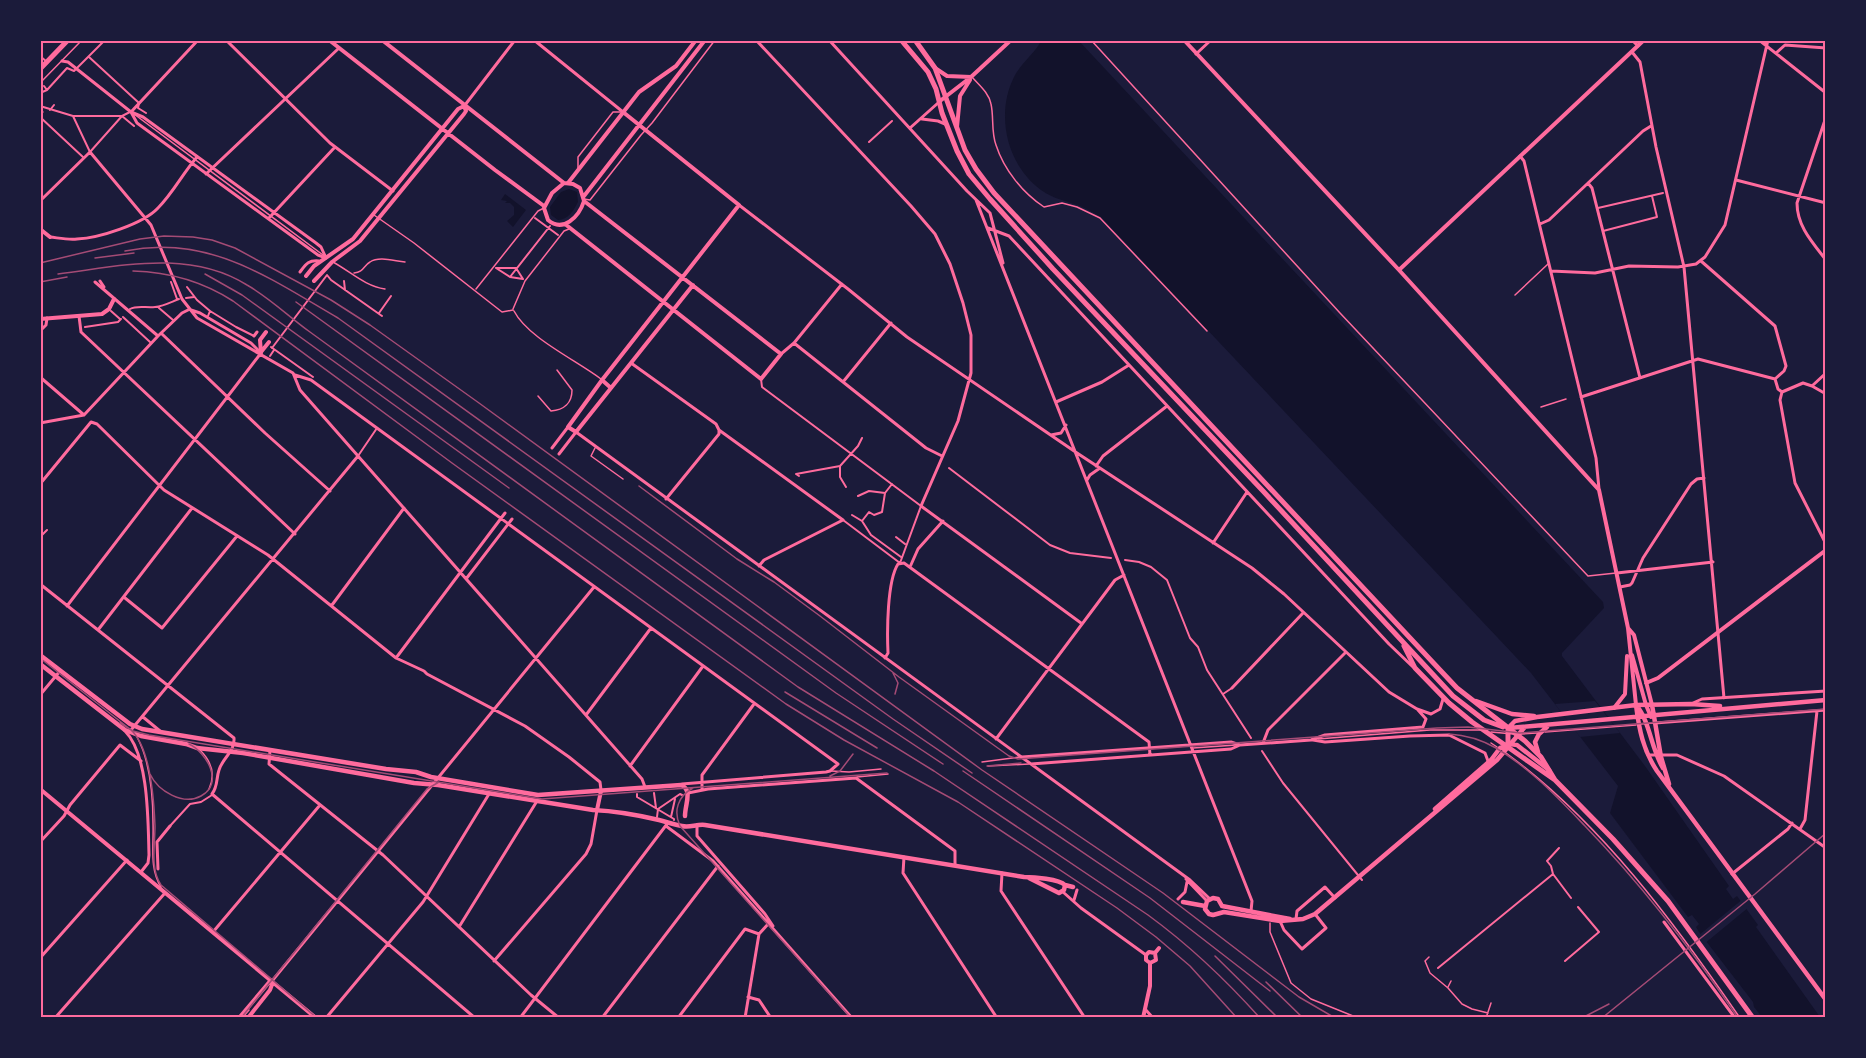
<svg xmlns="http://www.w3.org/2000/svg" width="1866" height="1058" font-family="Roboto,sans-serif">
	<rect width="100%" height="100%" fill="#1b1b3a"/>
	<path fill="#12122b" d="M1041 41H1079L1603 602 1604 608 1562 653V656L1645 766 1729 886 1726 889 1733 899 1737 896 1758 925 1756 927 1820 1017H1762L1754 1007 1753 1002 1699 932 1696 927 1699 924 1692 915 1688 917 1610 813 1618 786 1531 673 1101 217C1094 213 1087 209 1080 206 1067 201 1053 199 1041 190 1007 165 995 115 1014 77 1021 63 1036 52 1041 41Z
		M569 189 577 192 578 202C574 210 568 220 558 220L551 215 550 207 561 192Z
		M505 194 526 210 513 227 507 221 514 215V207L510 203H505L507 201 501 200Z"/>
	<path fill="#1b1b3a" d="M1595 701 1620 733 1580 737 1555 704Z
		M1743 899 1749 907 1704 944 1698 936Z"/>
	<g fill="none" stroke-linecap="round" stroke-linejoin="round">
		<path stroke="#ff6b9d" stroke-width="1.5" d="M1091 40 1340 313 1588 576 1616 573
			M972 77C979 85 989 93 991 104 994 117 991 132 996 145 1004 170 1023 193 1044 207L1062 203 1077 207 1100 218 1207 331
			M40 83 82 40
			M134 114 323 255
			M578 168V157L613 112H621
			M584 199 590 200 641 135 652 123 715 40
			M374 215 414 243 502 312 513 310
			M333 262C351 272 365 286 385 289
			M354 273C364 272 363 266 370 262 379 256 394 261 405 262
			M476 289 538 211 544 208
			M1515 295 1548 264
			M513 309 525 281 564 231 569 229
			M514 311C528 338 576 360 601 379
			M538 396 551 411C564 410 572 403 572 390L557 370
			M1541 407 1566 399
			M595 448 591 456 623 479
			M1641 724 1654 723
			M1491 732 1513 734
			M1545 732 1636 725
			M1521 734 1537 733
			M137 737C150 761 153 796 153 823 154 845 149 868 161 887
			M1318 739 1430 730H1481
			M1491 743 1497 747
			M1193 748 1236 745
			M200 750C211 761 216 774 209 789
			M1506 753C1601 823 1674 922 1740 1018
			M982 762 1020 757
			M988 766 1029 764
			M831 771 849 772 881 769
			M857 777 888 774
			M1270 923V932L1291 983 1311 999 1358 1018
			M1429 957 1425 961 1430 973 1448 988 1462 1004 1472 1009 1488 1013
			M1448 987 1451 981
			M242 1018 249 1010
			M1486 1018 1491 1003"/>
		<path stroke="#ff6b9d" stroke-width="2" d="M40 56 47 62
			M89 57 139 103 138 108 146 113
			M44 86 47 90
			M40 93 47 90 67 68 74 71 105 40
			M40 106 73 116H122L134 126
			M50 110 54 105
			M73 116 90 152 122 116 130 112
			M40 117 84 158
			M869 142 892 121
			M1598 208 1663 193
			M535 218 558 235
			M1603 231 1657 217 1652 196
			M496 268H516L523 279
			M496 268 510 277 523 279
			M510 277 550 226
			M344 281 345 290
			M171 282 177 299
			M187 287 197 300 210 311 208 316
			M186 298 194 297
			M159 308 173 320
			M130 309C137 305 146 308 155 307 164 306 171 302 179 299
			M111 311 120 319
			M210 311 236 327 254 336
			M379 313 391 296
			M123 317 150 342
			M85 327 118 322 121 319
			M271 347 313 377
			M272 348 327 275 331 280 382 316
			M270 356 274 350
			M761 379 762 387 921 506 900 563
			M358 456 377 428
			M949 468 1050 545 1070 553 1111 558
			M799 476 796 474 840 466
			M846 487 840 477V466L858 446 862 438
			M858 496 869 491 885 493
			M852 515 862 521 871 535 901 557
			M843 520 900 563
			M862 521 869 512 874 515 882 512 885 493 892 484
			M40 537 47 530
			M896 537 905 544
			M1125 560 1139 562 1151 567 1167 580 1190 638 1198 647 1207 670 1251 738
			M1223 694 1232 688
			M1262 751 1283 783 1362 880
			M654 793 656 808
			M637 794V797L674 819V820
			M657 817 658 809 680 794 682 795
			M671 817 675 799
			M170 826 190 804 201 802 212 795
			M1553 874 1551 866 1547 861 1559 848
			M1565 961 1599 932 1578 907
			M1438 968 1553 874 1571 898"/>
		<path stroke="#ff6b9d" stroke-width="3" d="M226 40 330 143 393 191
			M534 40 623 112
			M756 40 911 206 935 234 950 264 963 303 971 335V373L958 421 921 506 1081 623
			M829 40 967 191 990 213 1003 263
			M1632 40 1638 46
			M1759 40 1826 93
			M1632 52 1640 62 1656 147 1684 267 1724 698
			M1776 53 1785 45 1826 48
			M1196 54 1211 40
			M62 61 68 62 131 112 143 117 316 243 321 247 326 258
			M465 105 515 40
			M40 110 42 112
			M131 112 137 123 318 255 326 258
			M131 112 198 40
			M1826 117 1797 203C1797 226 1812 242 1826 260
			M922 119 938 121 945 124
			M910 128 938 103
			M1520 156 1524 161 1596 458 1599 489
			M206 174 339 48
			M1736 180 1826 203
			M1588 183 1592 188 1640 378
			M976 200 1252 901 1251 911
			M40 201 90 152 151 225 182 299 197 318 293 373 300 390 642 779 645 787
			M739 205 848 289 907 337 1077 453 1252 568 1284 594 1389 692 1417 709 1431 714 1440 709 1443 699
			M269 218 335 147
			M1540 224 1549 220 1643 131 1651 126
			M988 228 1009 236 1389 644 1413 667
			M50 237C59 238 68 240 77 239 99 238 143 224 158 208 173 193 183 173 197 157
			M1701 261 1775 326 1786 366 1784 371 1775 379
			M1551 271 1595 273 1629 266 1678 267 1696 264 1705 257 1725 225 1768 40
			M300 272C306 264 308 260 319 261
			M100 281 104 287
			M95 282 158 336
			M191 310 200 313 251 343 259 351
			M79 316 81 332 295 534
			M40 331 46 325 47 318
			M162 334 265 433 330 491
			M254 336 257 332
			M794 343 926 448 942 456
			M781 354 794 343 842 284
			M631 363 716 424 719 430 843 520 764 560 759 566
			M295 375 311 380 838 764 830 771 826 772 682 784
			M40 377 84 415
			M1775 379 1778 389 1782 392 1803 383 1812 386 1826 394
			M843 382 891 323
			M1812 386 1826 373
			M1782 392 1780 400 1795 483 1826 544
			M1581 397 1698 359 1775 379
			M1056 402 1102 382 1129 365
			M40 423 84 415 158 336 182 313 190 309
			M1051 435 1061 433 1066 425
			M552 448 568 427
			M559 454 576 432 1190 880 1210 899
			M1096 466 1103 456 1167 406
			M1087 480 1090 475 1100 468
			M40 484 91 422 97 424 164 490 268 555 396 658 424 671 427 674 525 726 569 757 600 782 601 790
			M666 499 719 434V430
			M1213 543 1247 492
			M910 567 918 549 943 521
			M1617 573 1713 562
			M466 579 512 519
			M40 584 234 738C235 752 223 757 219 770 216 779 218 786 212 794L475 1018
			M1620 587 1630 585 1632 583 1643 558 1691 484 1697 479 1704 478
			M125 598 162 628 237 536
			M332 605 404 508
			M67 606 261 353
			M98 630 192 508
			M396 658 505 513
			M885 658 888 653C887 632 887 581 898 564L904 563 1149 742 1150 755
			M1232 688 1303 613
			M40 695 60 671
			M1693 703 1702 699 1826 691
			M586 715 651 628
			M143 717 160 731
			M1655 723 1826 710
			M131 730 358 456
			M125 731C149 755 148 822 149 855L148 863 141 872
			M996 739 1115 580 1124 575
			M1313 740 1325 742 1410 736 1449 735 1485 753 1488 761
			M1263 743 1268 730 1346 652
			M270 750 269 764 383 855 531 995 559 1018
			M1648 755H1677L1724 776 1826 848
			M1022 757 1231 742 1240 745
			M1031 764 1231 749 1240 745 1311 740 1325 735 1423 727 1426 719 1418 710
			M630 766 703 666
			M702 790V775L754 704
			M688 793 708 789 856 778 955 851V865
			M697 825V836L765 914 773 926
			M666 826 713 861 852 1018
			M1800 829 1805 820 1817 711
			M40 842 64 816 70 805 120 745 141 761
			M904 857 903 873 997 1018
			M158 869 157 842 170 826
			M1002 873 1001 891 1085 1018
			M1732 874 1788 829 1792 823
			M1186 879 1207 901
			M1063 892 1081 908 1146 955
			M1178 899 1185 892 1187 882
			M1074 900 1077 890
			M1296 919 1297 911 1325 887 1335 898
			M1280 921 1284 930 1302 949 1326 928 1315 914
			M1664 922 1735 1018
			M459 927 537 801
			M213 932 320 805
			M40 958 127 860
			M494 961 586 854 591 844 597 810
			M272 981 594 587
			M748 997 759 1000 771 1018
			M1145 1009 1153 1018
			M55 1018 165 893
			M326 1018 423 902 489 794
			M520 1018 667 824
			M602 1018 718 866
			M678 1018 745 929 759 934
			M745 1018 759 934 769 923"/>
		<path stroke="#ff6b9d" stroke-width="4" d="M329 40 495 170 544 206
			M382 40 564 183
			M1184 40 1399 270 1599 490 1628 628 1636 705
			M935 68 947 76 971 77
			M940 101 971 77 1011 40
			M623 112 739 205 602 380 568 427 576 432 693 285
			M957 127 960 96 970 80
			M564 183 573 184 580 188 584 201C579 217 563 233 548 220L544 208 552 193Z
			M568 183 639 92 676 66 696 40
			M584 196 705 40
			M565 224 761 379 781 354 584 201
			M40 229 50 237
			M1399 270 1644 40
			M306 276 314 266 353 239 458 109 464 106
			M314 281 332 262 360 241 464 114 466 111 464 106
			M40 319 102 314 109 309 114 299
			M261 352 269 342
			M261 353 260 340 266 332
			M602 380 611 388
			M1628 628 1634 635 1652 705
			M1632 655 1646 705 1651 717
			M1646 683 1658 678 1826 550
			M1614 708 1625 694 1627 656
			M40 789 316 1018
			M597 810 601 791
			M1155 953 1159 948
			M1150 963 1146 960V955L1149 952 1155 953
			M1150 963 1156 960 1155 953
			M239 1018 271 980
			M248 1018 270 990 273 982
			M1143 1018 1150 986V963"/>
		<path stroke="#ff6b9d" stroke-width="4.5" d="M40 655 130 724 142 729 386 769 416 772 431 777 538 795 681 785C693 790 685 804 685 816
			M40 664 125 730 141 736 186 744 197 748 243 753 414 783 438 785 593 810C615 811 638 815 659 820 667 822 675 825 682 826 690 828 696 824 705 825L1024 877C1034 877 1059 879 1065 885L1073 887
			M1476 701 1512 714 1534 716
			M1636 705C1639 729 1643 750 1657 771L1826 1000
			M1636 705C1650 721 1651 749 1663 768
			M1652 705 1661 757 1669 784
			M1508 728 1515 721 1537 717 1636 705 1691 704 1720 706
			M1509 728 1826 700
			M1510 744 1517 745 1549 770
			M1538 752 1535 742 1539 734 1547 727
			M1435 809 1491 760 1500 748 1507 746
			M1029 878 1059 893 1064 890 1065 885
			M1183 902 1205 906
			M1222 906 1218 899 1213 898 1207 901 1205 909 1209 914 1213 915 1224 912 1280 921 1303 919 1315 914 1497 760 1524 728
			M1222 906 1290 919"/>
		<path stroke="#ff6b9d" stroke-width="5" d="M901 40 928 72 936 89 942 113 957 151 969 174 990 199 1053 269 1263 491 1453 696 1484 720 1503 727
			M915 40 935 68 965 150 976 169 994 193 1440 670 1457 688 1525 741 1541 757 1555 780
			M40 69 68 40
			M1404 646 1415 668 1449 703 1472 722 1555 780 1613 839 1668 901 1753 1018
			M1508 728V746"/>
		<path stroke="#a44b75" stroke-width="1.5" d="M639 486 737 559 774 582 820 616 899 677 995 746 1009 756 1018 759 1437 728 1468 727 1520 733 1826 709
			M40 658 131 730C151 748 154 800 155 826 155 845 150 869 161 885L317 1018
			M893 673 898 683 895 694
			M120 723 133 731 149 735 542 799 887 773
			M1449 734C1466 735 1482 740 1496 748 1531 769 1558 798 1585 826 1642 885 1692 950 1738 1018
			M987 766 1021 763
			M150 774C158 791 183 806 201 796 225 783 206 752 189 744
			M830 776 840 771 853 754
			M693 788C678 796 673 811 680 826L851 1018
			M241 1018 427 789 439 782"/>
		<path stroke="#a44b75" stroke-width="1.5" d="M125 251C209 234 269 278 338 318L893 719 972 773
			M95 258 134 253
			M40 263 140 239 164 236 193 237 212 240 235 248 331 300 370 325 479 403 982 770 1163 893 1299 997 1335 1018
			M133 271C170 272 202 281 233 301L452 463 786 704 844 740 958 802 1117 908 1156 937 1190 966 1237 1018
			M58 274C122 266 189 249 247 285 270 298 289 317 310 332L798 687 934 771 1148 915C1189 945 1226 980 1260 1018
			M205 274 242 295 509 488
			M40 282 67 277
			M296 302 836 693 943 764
			M785 692 877 748
			M963 771 1150 898 1270 991
			M1215 956 1278 1018
			M1266 982 1303 1018
			M1582 1018 1609 1004
			M1602 1018 1755 894 1826 833"/>
	</g>
	<rect width="1866" height="1058" fill="none" stroke="#1b1b3a" stroke-width="84"/>
	<rect x="42" y="42" width="1782" height="974" fill="none" stroke="#ff6b9d" stroke-width="2"/>
</svg>
